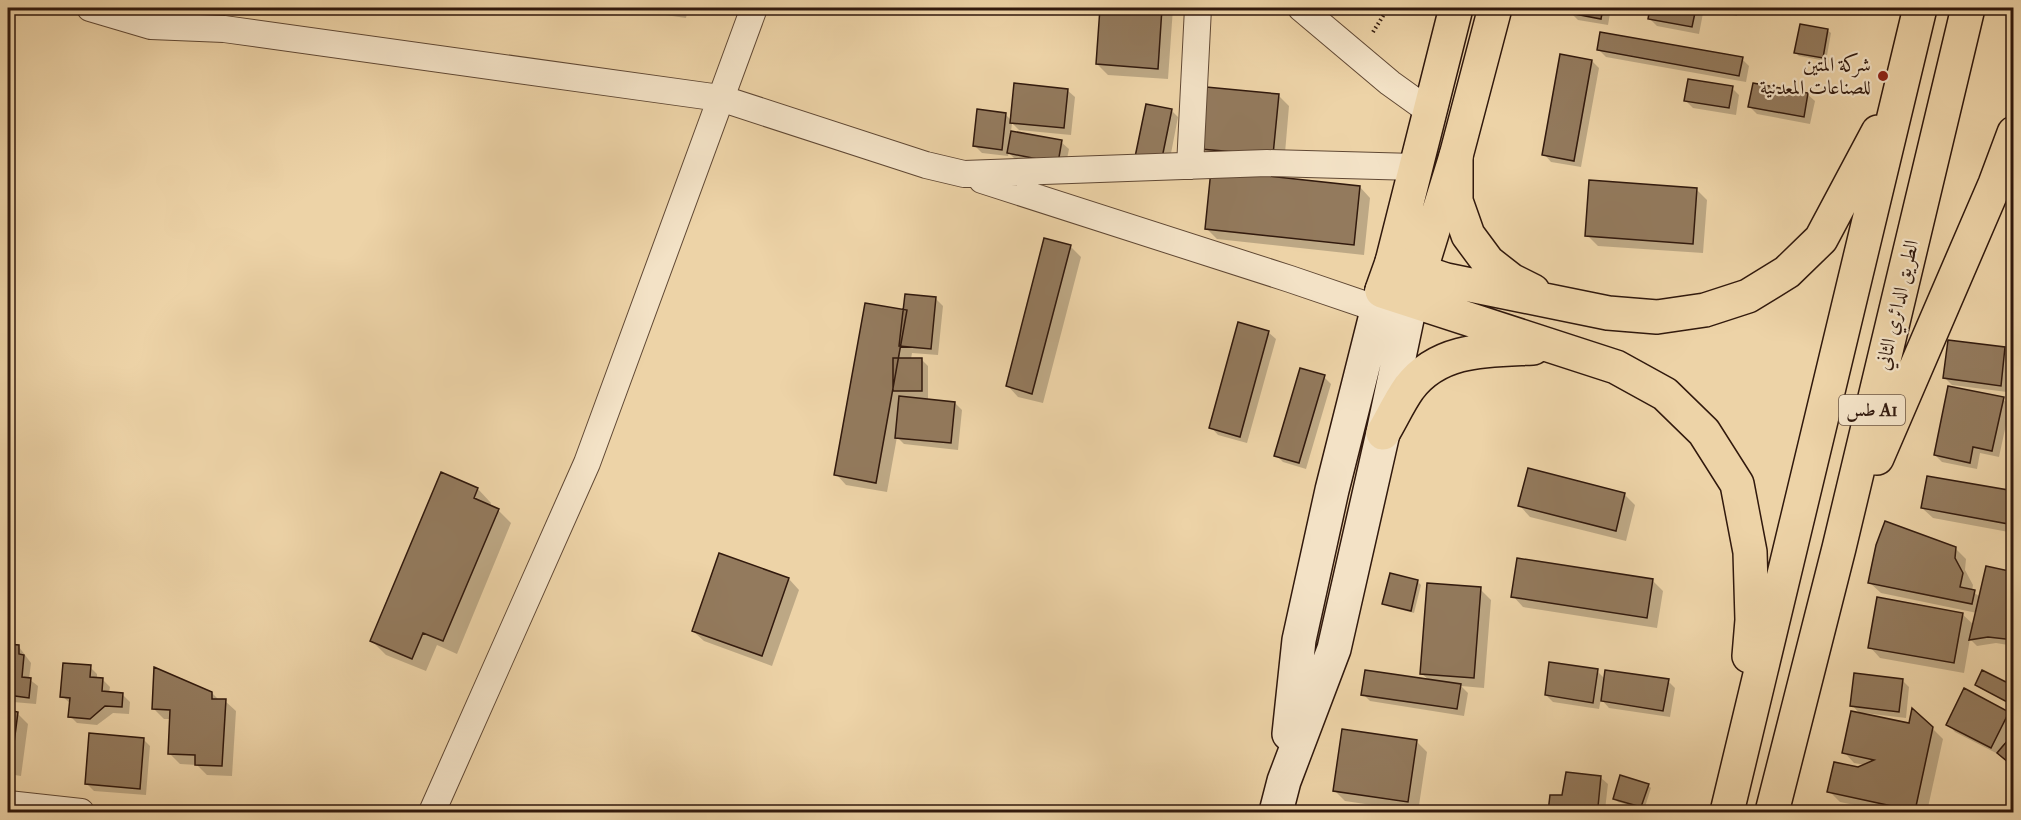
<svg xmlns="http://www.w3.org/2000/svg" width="2021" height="820" font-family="'IM FELL French Canon',Amiri,serif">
	<rect width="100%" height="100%" fill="#edd3a7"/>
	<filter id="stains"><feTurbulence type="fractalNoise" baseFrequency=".00333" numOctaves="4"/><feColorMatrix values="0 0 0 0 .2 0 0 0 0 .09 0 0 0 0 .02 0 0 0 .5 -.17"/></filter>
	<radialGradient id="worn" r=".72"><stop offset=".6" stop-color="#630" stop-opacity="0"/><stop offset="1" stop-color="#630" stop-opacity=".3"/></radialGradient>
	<path fill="#0003" d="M612 8H636V11Z
		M645 8H688L686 18 651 13Z
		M1101 8H1173L1168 79 1108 75 1097 64Z
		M1572 8H1611L1608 25 1578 20 1571 13Z
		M1652 8H1704L1699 34 1657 26 1650 19Z
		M1713 8H1738L1737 16 1716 12Z
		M1827 30 1831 33 1826 61 1799 56 1796 53Z
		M1599 50 1742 59 1749 66 1746 82 1606 57Z
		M1592 61 1599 68 1581 167 1551 162 1544 154Z
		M1732 88 1739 95 1736 115 1693 108 1686 101Z
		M1067 90 1075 97 1071 135 1019 130 1012 123 1011 132 1061 142 1069 149 1065 169 1016 160 1009 153 1008 156 982 153 975 146 1005 114 1012 121Z
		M1807 94 1815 101 1810 124 1757 114 1750 107Z
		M1278 95 1289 106 1284 165 1212 159 1202 148Z
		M1171 110 1178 117 1168 169 1144 164Z
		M1360 187 1370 198 1364 255 1217 239 1207 229Z
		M1696 189 1707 200 1703 253 1598 246 1587 235Z
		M1070 246 1081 257 1043 403 1018 397 1008 386Z
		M935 298 943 306 938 355 912 353 911 359H921L928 366V400L955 403 962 410 958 450 904 444 897 437 887 492 846 485 836 474 904 311Z
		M1268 332 1276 339 1247 443 1218 435 1211 427Z
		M2004 348 2012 356 2007 392 1952 385 1945 378Z
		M1324 377 1331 384 1306 469 1283 462 1276 455Z
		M2003 399 2010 406 1999 457 1980 453 1977 469 1942 462 1935 455Z
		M442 474 478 489 491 503 490 506 498 510 511 523 457 654 437 645 426 671 386 655 372 641Z
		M2014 493V533L1933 518 1922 508Z
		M1624 494 1635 505 1626 541 1530 517 1520 506Z
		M1955 548 1966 559 1965 570 1973 585 1972 591 1980 597 2014 574V646L1996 643 1977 646 1970 639 1964 673 1880 658 1870 647 1962 614 1974 625 1977 613 1881 593 1870 583Z
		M789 579 799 590 772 666 704 641 693 631Z
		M1652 580 1663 591 1657 628 1523 607 1513 596Z
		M1418 582 1421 585 1414 613 1387 606 1384 603Z
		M1480 589 1491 600 1484 688 1461 686 1468 693 1464 716 1370 701 1363 694 1430 681 1422 674Z
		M8 646 19 647 31 663 29 679 38 686 36 704 13 702 12 706 8 705Z
		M90 667 97 674V679H102L110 687 109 693 123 695 130 702 129 714 113 713 97 725 77 723 70 716 71 704 62 696Z
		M1597 671 1605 679 1668 681 1675 688 1670 717 1609 708 1601 699 1599 709 1553 702 1546 695Z
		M1902 680 1909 687 1906 718 1864 713 1863 715 1932 728 1943 739 1927 812H1888L1840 802 1829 791 1865 765 1854 763 1844 752 1861 715 1852 705Z
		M1977 685 2014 688 2013 705 1980 688Z
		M1965 690 2009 713 2014 718V725L1998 754 1955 732 1948 724Z
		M212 693 219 700 225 701 236 711 232 776 207 775 197 765 180 764 169 753 171 719H164L153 708Z
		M8 712 17 713 28 724 21 776 8 774Z
		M143 739 150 746 146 795 94 791 87 784Z
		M1417 742 1427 752 1418 812 1345 801 1334 790Z
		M1600 777 1608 784 1605 810 1619 812H1550L1552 796 1563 797Z
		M1648 785 1651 788 1644 810 1618 802 1615 799Z"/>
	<path fill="#937a5d" stroke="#31190d" stroke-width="1.5" d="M648 8H680V12Z
		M1100 8H1162L1158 69 1096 64Z
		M1570 8H1603L1601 19 1569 13Z
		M1650 8H1696L1692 27 1648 19Z
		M1711 8H1735L1734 13 1711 9Z
		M1800 24 1828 29 1823 58 1794 53Z
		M1600 32 1743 57 1739 76 1597 50Z
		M1560 54 1592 60 1574 161 1542 155Z
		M1688 79 1733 86 1729 108 1684 101Z
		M1014 83 1068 89 1064 128 1010 123Z
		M1753 83 1808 93 1804 117 1748 107Z
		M1206 87 1279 94 1273 155 1200 149Z
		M1146 104 1172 109 1161 163 1135 157Z
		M977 109 1006 113 1002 150 973 146Z
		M1011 131 1062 140 1058 163 1007 153Z
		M1211 170 1360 186 1354 245 1205 229Z
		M1589 180 1697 188 1693 244 1585 236Z
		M1044 238 1071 245 1032 394 1006 386Z
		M905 294 936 297 931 349 899 346Z
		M865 303 907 310 876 483 834 475Z
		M1238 322 1269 331 1240 437 1209 428Z
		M1948 340 2005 347 2001 386 1943 378Z
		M893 358H922V391H893Z
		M1300 368 1325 375 1299 463 1274 456Z
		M1948 386 2004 397 1992 451 1973 447 1970 463 1934 455Z
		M899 396 955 402 951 443 895 438Z
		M1528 468 1625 493 1616 531 1518 506Z
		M441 472 478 488 474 498 499 509 443 641 423 633 412 659 370 641Z
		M1927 476 2014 491V525L1921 508Z
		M1885 521 1956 547 1955 558 1963 573 1960 587 1975 590 1972 604 1868 583 1876 545Z
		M719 553 789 578 762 656 692 631Z
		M1517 558 1653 579 1647 618 1511 597Z
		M1986 566 2014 572V640L1988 637 1969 640Z
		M1390 573 1418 580 1411 611 1382 604Z
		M1427 583 1481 587 1474 678 1420 674Z
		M1877 597 1963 613 1954 663 1868 648Z
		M8 644 19 645V654L24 655 22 677 31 678 29 698 8 695Z
		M1549 662 1598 669 1593 703 1545 695Z
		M63 663 91 665 90 677 103 678 102 691 123 693 122 707 105 706 90 719 68 717 70 698 60 697Z
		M154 667 212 692V699H226L222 766 195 765V755L168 754 170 710 152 709Z
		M1365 670 1461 684 1457 709 1361 695Z
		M1605 670 1669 679 1663 711 1601 701Z
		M1982 670 2014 686V694L2009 703 1975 685Z
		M1854 673 1903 679 1899 712 1850 706Z
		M1964 688 2009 712 1991 748 1946 725Z
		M1912 708 1933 727 1915 811 1827 792 1834 762 1858 767 1874 760 1842 753 1851 711 1909 723Z
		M8 710 18 712 11 766 8 765Z
		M1342 729 1417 740 1408 802 1333 791Z
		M89 733 144 738 140 789 85 784Z
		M2012 735 2014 737V767L1997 753Z
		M1566 772 1601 776 1598 807 1627 812H1548L1550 795H1562Z
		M1620 775 1649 784 1641 807 1613 799Z"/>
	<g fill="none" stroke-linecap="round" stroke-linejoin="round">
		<defs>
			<path id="street" d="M90 8 151 26 224 29 720 98 926 165 964 174 1267 163 1415 167
				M1301 8 1390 83 1429 111
				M1190 166 1198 8
				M982 180 1290 279 1378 309
				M8 804 81 812
				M432 812 587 463 754 8"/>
			<path id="secondary" d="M1289 734 1299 640 1332 490 1382 291
				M1276 812 1284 781 1334 649 1383 433 1411 300"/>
			<path id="primary" d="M1382 290 1392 262 1456 8
				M1412 298 1456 156 1495 8"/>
			<path id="highway" d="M1456 156V201L1468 235 1488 262 1511 280 1533 291
				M1392 262 1446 280 1608 313 1657 317 1705 310 1748 296 1787 272 1821 239 1878 132
				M1382 291 1616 367 1665 394 1704 432 1737 484 1750 552 1752 620 1749 656
				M1383 433C1392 418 1399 402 1409 388 1439 348 1488 350 1533 348
				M1877 458 1995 184 2014 133
				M1727 812 1920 8
				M1772 812 1839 548 1968 8"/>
		</defs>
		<use href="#street" stroke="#604834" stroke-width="28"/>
		<use href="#secondary" stroke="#31190d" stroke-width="36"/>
		<use href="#primary" stroke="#31190d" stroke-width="36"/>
		<use href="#highway" stroke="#31190d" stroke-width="36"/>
		<path stroke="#31190d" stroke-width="4" stroke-dasharray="1.5 3" stroke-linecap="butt" d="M1373 32 1388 8"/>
		<use href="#street" stroke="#f3e2c6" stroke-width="26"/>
		<use href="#secondary" stroke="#f3e2c6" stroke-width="33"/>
		<use href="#primary" stroke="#edd3a7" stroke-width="33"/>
		<use href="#highway" stroke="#edd3a7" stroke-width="33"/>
	</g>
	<circle fill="#8f2418" stroke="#f3e2c6" stroke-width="2" cx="1883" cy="76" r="6"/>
	<g text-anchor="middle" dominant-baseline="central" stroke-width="4.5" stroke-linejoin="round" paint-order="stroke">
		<rect fill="#f3e2c6" stroke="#6b5544" stroke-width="1.5" x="1839" y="395" width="66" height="30" rx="4.5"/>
		<g font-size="18" font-weight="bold" fill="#31190d">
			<text x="1872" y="410">طس A1</text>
		</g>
		<g font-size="20" fill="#31190d" stroke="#f3e2c6" text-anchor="end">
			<text x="1871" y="64">شركة المتين<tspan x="1871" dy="23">للصناعات المعدنية</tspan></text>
		</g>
		<g font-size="20" fill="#31190d" stroke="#f3e2c6">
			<text transform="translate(1897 305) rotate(-77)">الطريق الدائري الثاني</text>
		</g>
	</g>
	<rect width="2021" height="820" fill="none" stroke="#edd3a7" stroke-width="30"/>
	<rect x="9" y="9" width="2003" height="802" fill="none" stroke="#31190d" stroke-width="3"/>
	<rect x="15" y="15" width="1991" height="790" fill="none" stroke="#31190d" stroke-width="1.5"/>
	<rect width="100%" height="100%" filter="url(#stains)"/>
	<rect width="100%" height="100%" fill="url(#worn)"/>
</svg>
